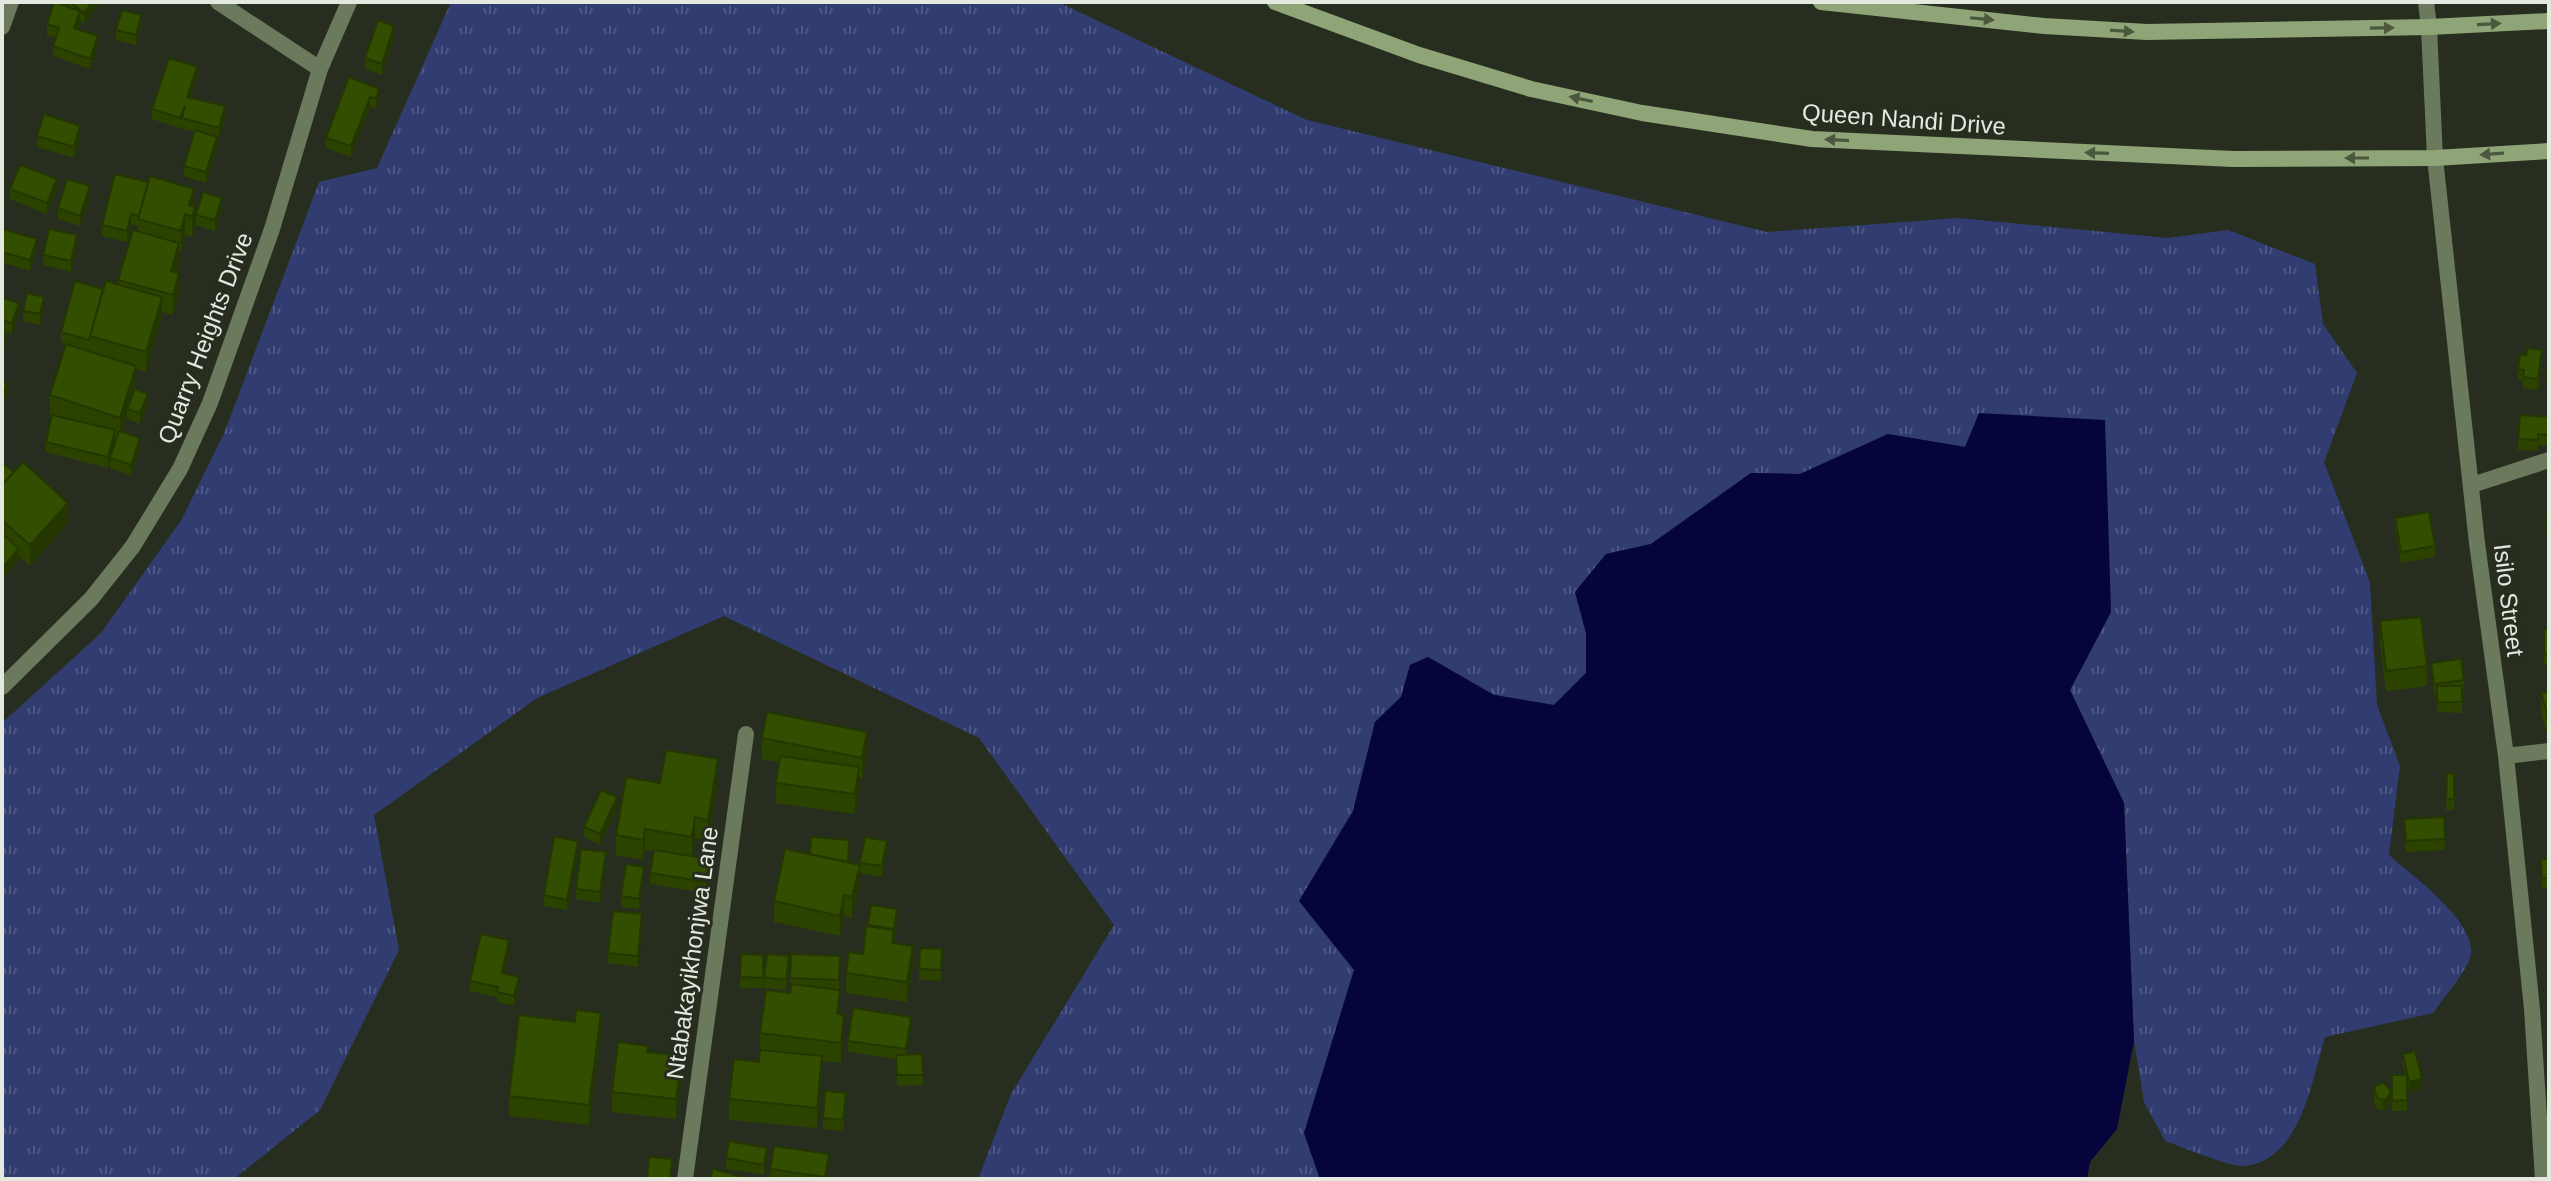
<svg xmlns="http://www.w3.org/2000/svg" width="2551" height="1181" font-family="Arial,sans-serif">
	<defs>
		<pattern id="grass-tufts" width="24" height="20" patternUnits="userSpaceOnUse" patternTransform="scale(2)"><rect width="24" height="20" fill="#313d71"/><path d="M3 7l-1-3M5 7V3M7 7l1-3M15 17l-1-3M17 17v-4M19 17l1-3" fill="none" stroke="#4f5985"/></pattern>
	</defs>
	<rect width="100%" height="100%" fill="#272e1f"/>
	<path fill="url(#grass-tufts)" d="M451 2H1058L1307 120 1767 232 1958 218 2168 238 2228 230 2315 264 2323 324 2357 373 2324 462 2370 583 2377 705 2400 766 2389 855C2412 876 2484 926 2469 961 2460 979 2445 996 2433 1013L2325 1037C2312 1080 2300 1163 2243 1166 2227 1166 2183 1147 2165 1141L2144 1102 2134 1041 2124 803 2070 690 2111 612 1965 447 1888 434 1800 474 1751 473 1651 544 1606 554 1575 592 1586 633V673L1554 705 1494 695 1428 657 1410 665 1401 697 1375 722 1353 811 1299 901 1354 970 1304 1133 1320 1179H978L1011 1094 1114 925 979 738 724 616 537 698 374 815 399 950 320 1110 234 1179H2V723L101 633 182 519 225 431 319 182 377 168Z"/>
	<path fill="#06043d" d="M1979 413 2105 420 2111 612 2070 690 2124 803 2134 1041 2117 1129 2090 1162 2087 1179H1320L1304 1133 1354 970 1299 901 1353 811 1375 722 1401 697 1410 665 1428 657 1494 695 1554 705 1586 673V633L1575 592 1606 554 1651 544 1751 473 1800 474 1888 434 1965 447Z"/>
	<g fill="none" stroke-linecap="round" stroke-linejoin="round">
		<path stroke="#6b795d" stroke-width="16" d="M2506 756 2549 751"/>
		<path stroke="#6b795d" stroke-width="16" d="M218 2 320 69
			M2426 2 2429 27 2435 158 2477 543 2506 756 2532 1009 2543 1179
			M2 27 11 2
			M2472 485 2549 460
			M2 687 91 599 133 546 180 469 210 403 272 229 320 69 349 2
			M685 1179 746 734"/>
		<path stroke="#8fa577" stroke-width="16" d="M1275 2 1419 55 1531 89 1642 113 1812 139 2233 159 2435 158 2549 151
			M1821 2 2044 26 2147 32 2429 27 2549 21"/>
	</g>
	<path fill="#2c4300" d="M53 2H98V5L84 24 80 21 78 29 98 46 90 69 53 56V46L56 38 47 35V24Z
		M141 25 136 45 116 40V30Z
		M394 37 382 75 365 69V58Z
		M349 77 379 99 376 109 370 107 351 157 326 148V138Z
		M197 78 190 97 225 117 219 139 217 138V147L206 183 184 176V166L195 132 182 129V124L180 128 152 119V109Z
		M37 136H80L74 158 37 147Z
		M115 174 194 207 195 228 192 237 185 235 181 251H179V264L177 272 179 293 173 315 162 312V317L146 372 136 369V389L148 404 140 424 127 419V416L122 432 140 449 131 475 110 468V460L108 468 46 452V442L52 416H50V395L66 344 61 342V332L103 289 118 284V280L138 232V226L131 224 127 242 102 236V225Z
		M10 189H57L47 214 10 199Z
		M90 197 80 226 58 219V208Z
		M222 208 215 231 196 225V215Z
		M2 229 37 249 30 271 2 262Z
		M77 246 71 272 43 265V255Z
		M2 298 19 314 12 334 2 330Z
		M44 307 40 325 23 321V311Z
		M2549 336V396H2547V385Z
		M2542 360 2538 390 2523 388V380L2518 379V369Z
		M2549 417 2548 446 2538 445V451L2518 450V439Z
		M2 463 68 523 30 566 19 556V560L2 578Z
		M2395 518 2435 546V557L2401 563 2395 529Z
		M2380 621 2427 666V686L2386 691 2380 642Z
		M2544 629H2549V665H2544Z
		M2431 663 2464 680V690H2462V713L2437 712V694H2434Z
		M2549 691V736H2548L2541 714V693Z
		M762 738 867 752 862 779 859 778 855 814 776 803V783L779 762 762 759Z
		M2447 773 2454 774V810H2446Z
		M718 780 708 840 695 838 692 856 710 869 706 893 650 884V873L654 851 645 850 643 860 616 855V835L660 783Z
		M617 808 600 845 584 837V827Z
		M2444 817 2445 850 2406 852 2404 819Z
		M887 851 882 877 860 873V863Z
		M578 852 567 910 544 906V895Z
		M2541 859H2549V888L2542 889Z
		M848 862 860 885 852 918 844 916 840 936 774 922V901Z
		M606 863 600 903 576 899V889Z
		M644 877 639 909 621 907V896Z
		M897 919 894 943 913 966 907 1002 846 993V973Z
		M642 924 638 967 608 963V953Z
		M920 948 942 949 941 981 919 980Z
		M509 951 504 974 519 988 514 1006 497 1002V997L470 991V981Z
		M763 955V988H740V977Z
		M789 967 786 990 764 988V977Z
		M840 967 839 990 840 1015 844 1035 841 1063 822 1061V1076L817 1128 729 1120V1099L759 1062 760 1033 790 993V978Z
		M575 1022 601 1033 589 1125 509 1116V1096Z
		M911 1027 906 1055 923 1075V1085L897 1086 896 1059 848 1052V1041Z
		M648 1052 682 1076 676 1119 612 1112V1092Z
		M2403 1054 2422 1089 2409 1092 2407 1080V1111H2392V1075H2405L2403 1064Z
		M2374 1090 2391 1101 2388 1108 2383 1110 2377 1109 2374 1101Z
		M846 1103 843 1131 823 1129V1118Z
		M726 1158H767L764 1175 726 1169Z
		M829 1164 826 1179H770V1169Z"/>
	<path fill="#243700" d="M92 2H98V5L84 24V13Z
		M80 11V21L74 38V28Z
		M141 15V25L136 45V35Z
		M394 26V37L382 75V64Z
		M98 36V46L90 69V59Z
		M197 67V78L187 107V97Z
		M379 89V99L376 109V98Z
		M370 97V107L351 157V146Z
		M225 106V117L219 139V128Z
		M80 126V136L74 158V147Z
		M217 137V147L206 183V172Z
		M57 179V189L47 214V203Z
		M90 186V197L80 226V216Z
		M194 189V209L189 205Z
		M222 198V208L215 231V220Z
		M195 207V228L192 237V217Z
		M131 214V224L127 242V231Z
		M185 214V235L181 251V231Z
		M77 235V246L71 272V261Z
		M37 239V249L30 271V260Z
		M179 243V264L171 291V271Z
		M179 273V293L173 315V295Z
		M44 297V307L40 325V314Z
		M162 297V317L146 372V352Z
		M19 303V314L12 334V323Z
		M6 334V345L2 356V345Z
		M2542 350V360L2538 390V379Z
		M136 366V386L129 409H127V416L120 438V418Z
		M7 384V394L2 404V393Z
		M148 394V404L140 424V413Z
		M115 430V440L108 468V457Z
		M140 438V449L131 475V465Z
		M68 503V523L30 566V545Z
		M19 549V560L2 578V568Z
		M2548 716H2549V736H2548Z
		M867 732V752L862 779V758Z
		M718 759V780L708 840V820Z
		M859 767V787L855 814V794Z
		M617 797V808L600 845V834Z
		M695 817V838L692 858V837Z
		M645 829V850L643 860V840Z
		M578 841V852L567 910V900Z
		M887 841V851L882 877V866Z
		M606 852V863L600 903V892Z
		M710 859V869L706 893V882Z
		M860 865V885L852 918V897Z
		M644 867V877L639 909V899Z
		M844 895V916L840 936V916Z
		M897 909 894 939V950L892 943Z
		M642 914V924L638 967V956Z
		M509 940V951L502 984V973Z
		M913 946V966L907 1002V982Z
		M519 977V988L514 1006V996Z
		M840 990V1011L837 1035V1014Z
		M601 1013V1033L589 1125V1105Z
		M844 1015V1035L841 1063V1043Z
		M911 1017V1027L906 1060V1049Z
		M682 1056V1076L676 1119V1099Z
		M822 1056V1076L817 1128V1108Z
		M2422 1079V1089L2409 1092V1082Z
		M2391 1091V1101L2388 1108 2383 1110V1100Z
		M767 1148V1158L764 1175V1165Z
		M829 1154V1164L826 1179H825Z"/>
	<path fill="#334e00" stroke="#243700" stroke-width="2" d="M54 2 80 11 74 28 98 36 90 59 53 46 59 28 47 24Z
		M62 2H92L84 13 70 2 67 6Z
		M122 10 141 15 136 35 116 30Z
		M378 20 394 26 382 64 365 58Z
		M169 58 197 67 187 97 225 106 219 128 182 118 185 106 180 118 152 109Z
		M349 77 379 89 376 98 370 97 351 146 326 138Z
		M44 114 80 126 74 147 37 136Z
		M195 130 217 137 206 172 184 166Z
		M20 165 57 179 47 203 10 189Z
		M115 174 148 182 139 216 131 214 127 231 102 225Z
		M150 176 194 189 189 205 195 207 192 217 185 214 181 231 138 219Z
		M67 179 90 186 80 216 58 208Z
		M203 192 222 198 215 220 196 215Z
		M2 229 37 239 30 260 2 252Z
		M49 229 77 235 71 261 43 255Z
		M133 230 179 243 171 271 179 273 173 295 118 280Z
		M75 281 103 289 89 340 61 332Z
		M106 281 162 297 146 352 90 336Z
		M27 293 44 297 40 314 23 311Z
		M2 298 19 303 12 323 2 320Z
		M2 333 6 334 2 345Z
		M2549 336V385H2547Z
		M66 344 136 366 120 418 50 395Z
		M2527 348 2542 350 2538 379 2523 377 2524 370 2518 369 2520 354 2526 355Z
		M2 381 7 384 2 393Z
		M135 389 148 394 140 413 127 409Z
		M52 415 115 430 108 457 46 442Z
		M2520 415 2549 417 2548 435 2538 434V440L2518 439Z
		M119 431 140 438 131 465 110 458Z
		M23 462 68 503 30 545 2 520V485Z
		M2 463 14 472 2 485Z
		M2429 512 2435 546 2401 552 2395 518Z
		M2546 518H2549V537H2548Z
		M2 533 19 549 2 568Z
		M2421 617 2427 666 2386 671 2380 621Z
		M2544 629H2549V654H2544Z
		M2461 659 2464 680 2434 684 2431 663Z
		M2437 686H2462V702H2437Z
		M2549 691V716H2548L2541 693Z
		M767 712 867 732 862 758 762 738Z
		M666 750 718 759 708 820 695 817 692 837 645 829 643 840 616 835 626 777 660 783Z
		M780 756 859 767 855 794 776 783Z
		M2447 773 2454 774V799H2446Z
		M601 790 617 797 600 834 584 827Z
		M2444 817 2445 839 2406 841 2404 819Z
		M554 837 578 841 567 900 544 895Z
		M811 837 849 840 848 862 810 854Z
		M865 837 887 841 882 866 860 863Z
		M581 849 606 852 600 892 576 889Z
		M785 849 860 865 852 897 844 895 840 916 774 901Z
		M654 850 710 859 706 882 650 873Z
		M2541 859H2549V878H2542Z
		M626 864 644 867 639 899 621 896Z
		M871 905 897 909 894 929 868 925Z
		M613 911 642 914 638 956 608 953Z
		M866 926 894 930 892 943 913 946 907 982 846 973 849 952 863 954Z
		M481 934 509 940 502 973 519 977 514 996 497 992 498 987 470 981Z
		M920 948 942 949 941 970 919 969Z
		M741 954 763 955V978L740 977Z
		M767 954 789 956 786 980 764 977Z
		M791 954 840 956 839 980 790 978Z
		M791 984 840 990 837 1014 844 1015 841 1043 760 1033 766 990 790 993Z
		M853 1008 911 1017 906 1049 848 1041Z
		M576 1010 601 1013 589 1105 509 1096 519 1015 575 1022Z
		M618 1042 648 1046 647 1052 682 1056 676 1099 612 1092Z
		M760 1050 822 1056 817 1108 729 1099 734 1059 759 1062Z
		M2415 1051 2422 1079 2409 1082 2403 1054Z
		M922 1054 923 1075H897L896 1055Z
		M2392 1075H2407V1100L2392 1101Z
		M2384 1083 2391 1091 2388 1098 2383 1100 2377 1098 2374 1090 2376 1085Z
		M825 1091 846 1093 843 1120 823 1118Z
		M729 1141 767 1148 764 1165 726 1158Z
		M774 1146 829 1154 825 1177 770 1169Z
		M649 1157 672 1159 670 1179H647Z
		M713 1169 750 1179H710Z"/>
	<defs><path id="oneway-solid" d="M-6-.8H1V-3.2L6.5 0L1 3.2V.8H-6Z" transform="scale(2)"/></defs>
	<g fill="#4b583e">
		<use href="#oneway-solid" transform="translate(1982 19) rotate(6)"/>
		<use href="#oneway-solid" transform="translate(2489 24) rotate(-3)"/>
		<use href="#oneway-solid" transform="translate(2382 28) rotate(-1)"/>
		<use href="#oneway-solid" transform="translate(2122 31) rotate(4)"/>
		<use href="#oneway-solid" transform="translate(1581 99) rotate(-168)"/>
		<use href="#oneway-solid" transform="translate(1837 140) rotate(-177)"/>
		<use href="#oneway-solid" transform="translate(2097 153) rotate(-178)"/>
		<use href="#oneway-solid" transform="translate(2492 154) rotate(176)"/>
		<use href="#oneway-solid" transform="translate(2357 158) rotate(180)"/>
	</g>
	<g text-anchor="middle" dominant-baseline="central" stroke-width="6" stroke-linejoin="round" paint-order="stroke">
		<g font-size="24" fill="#e4e9df" stroke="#272e1f">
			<text transform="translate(1904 119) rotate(4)">Queen Nandi Drive</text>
			<text transform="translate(205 338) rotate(-69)">Quarry Heights Drive</text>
			<text transform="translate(2509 600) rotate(83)">Isilo Street</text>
			<text transform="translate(692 953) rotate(-82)">Ntabakayikhonjwa Lane</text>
		</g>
	</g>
	<rect width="2551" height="1181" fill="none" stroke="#e4e9df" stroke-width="8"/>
</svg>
